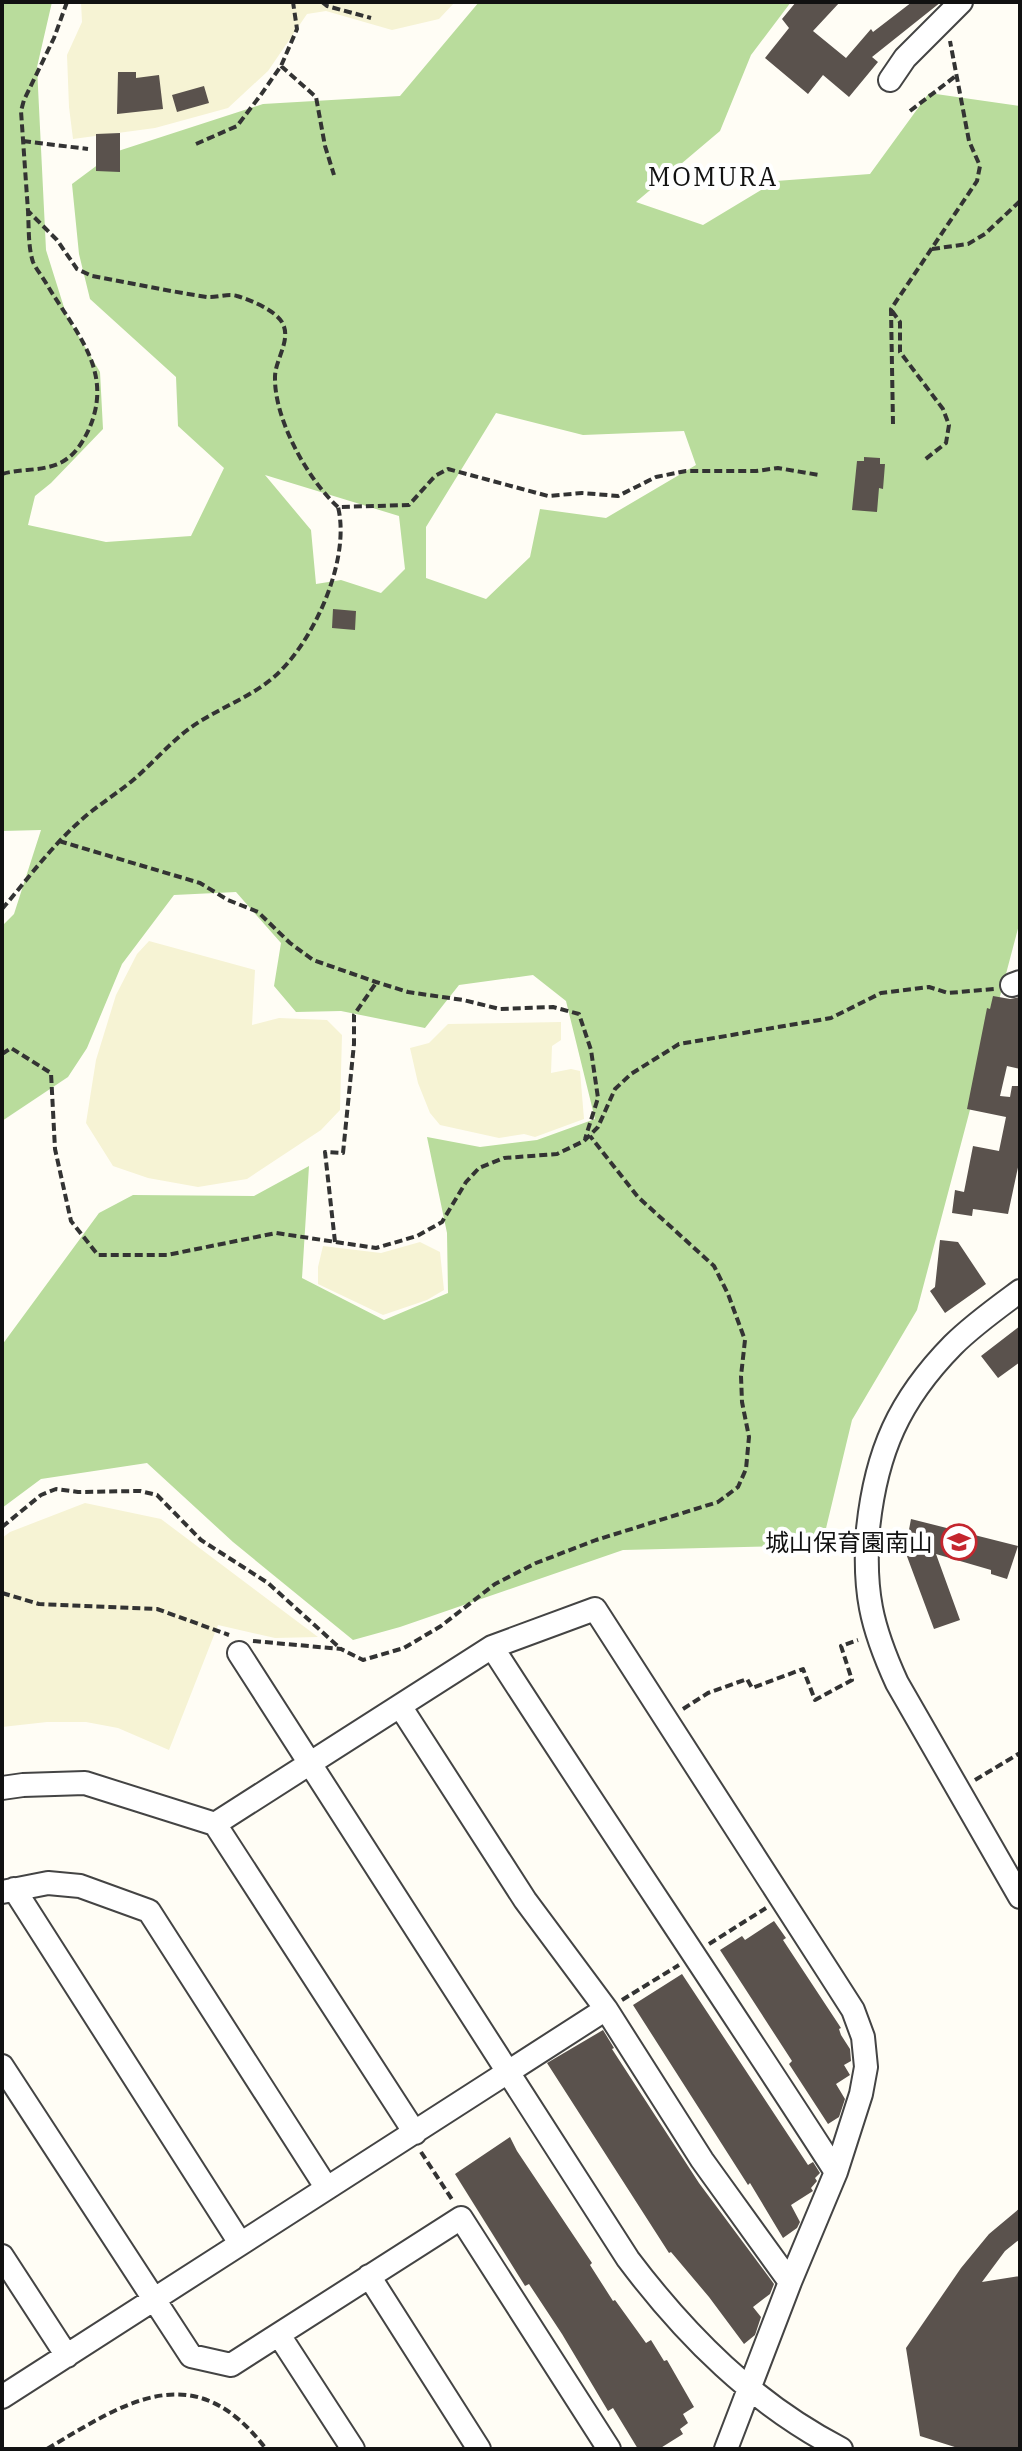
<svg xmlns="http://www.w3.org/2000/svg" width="1022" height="2451" font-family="'IBM Plex Serif','Noto Sans JP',serif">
	<rect width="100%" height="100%" fill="#fffdf5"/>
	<path fill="#f6f3d4" d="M81 2H455L439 19 392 30 326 11 307 14 268 71 228 108 155 128 73 139 69 107 67 55 82 22Z
		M149 941 255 970 252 1025 279 1018 327 1020 342 1035 340 1110 321 1130 247 1179 198 1187 148 1178 113 1166 86 1123 96 1060 116 995 137 954Z
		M561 1022V1040L552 1046 551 1073 571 1069 580 1071 584 1119 535 1137 524 1134 499 1138 440 1125 430 1113 418 1083 410 1048 429 1043 448 1024Z
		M420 1242 440 1252 444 1290 427 1300 383 1315 318 1284V1267L323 1246 381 1253Z
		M85 1503 161 1519 318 1637 275 1638 218 1625 169 1750 118 1728 86 1722H47L2 1727V1538L10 1532Z"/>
	<path fill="#b9dc9c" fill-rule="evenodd" d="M2 2H52L37 67 46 250 67 317 100 372 103 429 51 483 35 496 28 525 106 542 191 536 224 468 178 426 176 377 90 299 79 254 72 184 115 152 263 104 400 96 479 2H791L751 55 720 131 636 202 703 225 776 181 870 174 929 93 1020 106V921L917 1310 852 1420 822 1545 623 1550 400 1627 353 1640 233 1542 147 1463 41 1479 2 1508V1345L99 1213 133 1195 254 1196 309 1166 302 1278 384 1320 448 1293 447 1233 427 1137 480 1147 537 1140 595 1119 566 1001 533 975 459 985 425 1028 341 1011 296 1012 274 986 281 943 236 892 174 895 122 964 87 1048 68 1077 2 1121V926L14 914 41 830 2 831ZM496 413 583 435 684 431 696 465 606 518 540 509 530 557 486 599 426 578V527ZM265 475 399 516 405 569 381 593 341 580 316 584 311 530Z"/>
	<path fill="#5a524d" d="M796 2H840L813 31 846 58 871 29 873 32 912 2H941L872 57 878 62 849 97 823 75 808 94 765 58 789 28 782 19Z
		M118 72H136V78L159 75 163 109 117 114Z
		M204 86 209 103 177 112 172 95Z
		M120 133V172L96 171V134Z
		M864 457 880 458V464H885L883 489 879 488 877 512 852 510 857 461H864Z
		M333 609 356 611 355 630 332 628Z
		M993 996 1010 999 1020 997V1069L1007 1066 1000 1096 1010 1097 1012 1086H1020V1158L1008 1214 973 1209 972 1216 952 1213 955 1190 964 1192 973 1146 999 1151 1006 1117 967 1109 987 1008 990 1009Z
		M940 1240 958 1242 986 1284 945 1313 930 1291 935 1287Z
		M1020 1326V1362L998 1378 981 1356Z
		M911 1519 1018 1546 1007 1579 991 1574V1570L936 1554 960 1620 934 1629 905 1551Z
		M774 1921 786 1938 783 1940 841 2028 839 2029 841 2035 850 2049 851 2061 844 2065 850 2075 836 2084 845 2099 839 2117 828 2124 789 2064 792 2061 720 1950 742 1936 745 1940Z
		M682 1974 808 2165 813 2162 820 2173 815 2178 817 2181 811 2188 813 2191 791 2205 800 2222 797 2228 783 2238 750 2183 748 2185 633 2005Z
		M603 2030 614 2048 612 2049 699 2183 774 2284 770 2294 753 2307 761 2317 755 2335 744 2344 709 2297 671 2252 669 2253 547 2063Z
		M510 2137 517 2151 592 2263 590 2265 613 2301 615 2300 646 2343 651 2340 664 2361 667 2360 694 2407 683 2414 688 2423 680 2429 683 2434 659 2449H638L613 2408 608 2411 562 2334 529 2284 525 2286 455 2174Z
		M1020 2208V2239L1005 2251 982 2282 1020 2276V2449H961L920 2436 906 2348 961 2268 989 2234Z"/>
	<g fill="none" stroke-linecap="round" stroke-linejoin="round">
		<defs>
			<path id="minor" d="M890 80 905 58 961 2
				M1012 985 1020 982
				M1020 1291C997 1308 973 1325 953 1345 899 1400 876 1452 868 1529 866 1555 866 1582 871 1608 876 1634 886 1659 897 1683L1020 1897
				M492 1647C605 1823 723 1996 836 2172
				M239 1653 628 2259C686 2336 754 2404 841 2449
				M400 1706 525 1900 606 2009 702 2160 790 2282
				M2 1788 23 1785 85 1783 215 1824 415 2133
				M215 1824 492 1647 595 1609 828 1971 853 2010 863 2037 866 2067 861 2094 836 2172 790 2282 726 2449
				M14 1889 240 2243
				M2 1892 48 1883 80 1886 149 1911 326 2187
				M2 2066 191 2356 231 2365 461 2218 609 2449
				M2 2256 67 2356
				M369 2276 479 2449
				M279 2335 353 2449
				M2 2397 606 2009"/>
		</defs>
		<use href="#minor" stroke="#444" stroke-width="26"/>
		<path stroke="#333" stroke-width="4" stroke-dasharray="8 4" stroke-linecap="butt" d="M67 2 54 38 24 100 21 111 28 211 57 240 77 269 92 276C130 283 168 291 207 297 216 298 228 293 237 296 251 300 277 311 283 324 291 341 275 360 275 377 274 419 308 480 338 507L409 505 435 476 448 469 548 496 582 493 618 496 656 477 686 471H756L778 468 819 475
			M322 2 327 6 371 18
			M281 66 316 97 325 146 334 175
			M910 111 957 75
			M23 141 88 149
			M196 144 237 126 260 96 281 66 297 29 293 2
			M932 249 968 244 985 234 1020 201
			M892 311 900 322V352L943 409 949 425 946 443 923 461
			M893 424 891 309 977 181 980 166 969 141 950 41
			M2 474C22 468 43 472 62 462 75 455 83 442 89 429 115 370 74 331 46 283 42 276 36 269 33 262 28 247 29 227 28 212
			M59 841 200 883 228 900 258 912 290 943 313 960 376 982 408 992 463 1000 500 1009 553 1007 579 1014 591 1050 598 1098 585 1139
			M2 909C27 880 50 848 79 822 95 807 115 795 132 781 151 765 167 746 186 731 213 710 247 700 274 677 314 642 351 559 338 507
			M2 1054 11 1048 51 1073 55 1149 71 1221 98 1255H167L276 1233 376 1248 417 1236 442 1222 466 1182 479 1168 504 1158 557 1154 584 1141 598 1127 615 1089 631 1074 679 1044 831 1018 881 993 929 987 948 993 994 989
			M335 1242 325 1152 343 1153 354 1044V1015L376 983
			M2 1527 41 1495 56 1489 78 1492 140 1491 157 1495 201 1540 268 1583 341 1649
			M2 1593 39 1604 157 1609 229 1635
			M253 1641 341 1649 363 1660 404 1648 441 1626 495 1584 536 1563 596 1540 718 1502 738 1487 746 1469 749 1437 742 1402 741 1376 745 1340 728 1294 714 1266 638 1197 590 1136
			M683 1709 708 1693 747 1679 752 1688 803 1669 815 1700 852 1680 841 1646 858 1640
			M975 1780 1020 1753
			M709 1944 766 1908
			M622 2000 679 1965
			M421 2152 453 2201
			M47 2449C127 2401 195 2355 266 2449"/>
		<use href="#minor" stroke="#fff" stroke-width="22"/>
	</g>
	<defs>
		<symbol id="school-ring" viewBox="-11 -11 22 22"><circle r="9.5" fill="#fff" stroke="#c4262e" stroke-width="1.5"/><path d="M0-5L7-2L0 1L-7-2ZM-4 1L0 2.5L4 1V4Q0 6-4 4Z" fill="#c4262e"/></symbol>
	</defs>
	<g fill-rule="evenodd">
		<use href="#school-ring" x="939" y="1522" width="40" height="40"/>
	</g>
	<g text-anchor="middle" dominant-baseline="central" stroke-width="8" stroke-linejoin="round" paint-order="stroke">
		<g font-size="24" fill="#111" stroke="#fff" text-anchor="end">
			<text x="933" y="1542">城山保育園南山</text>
		</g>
		<g font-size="26" letter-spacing="2" fill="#111" stroke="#fff">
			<text x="713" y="176">MOMURA</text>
		</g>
	</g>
	<rect width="1022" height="2451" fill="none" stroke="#111111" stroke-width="8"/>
</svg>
